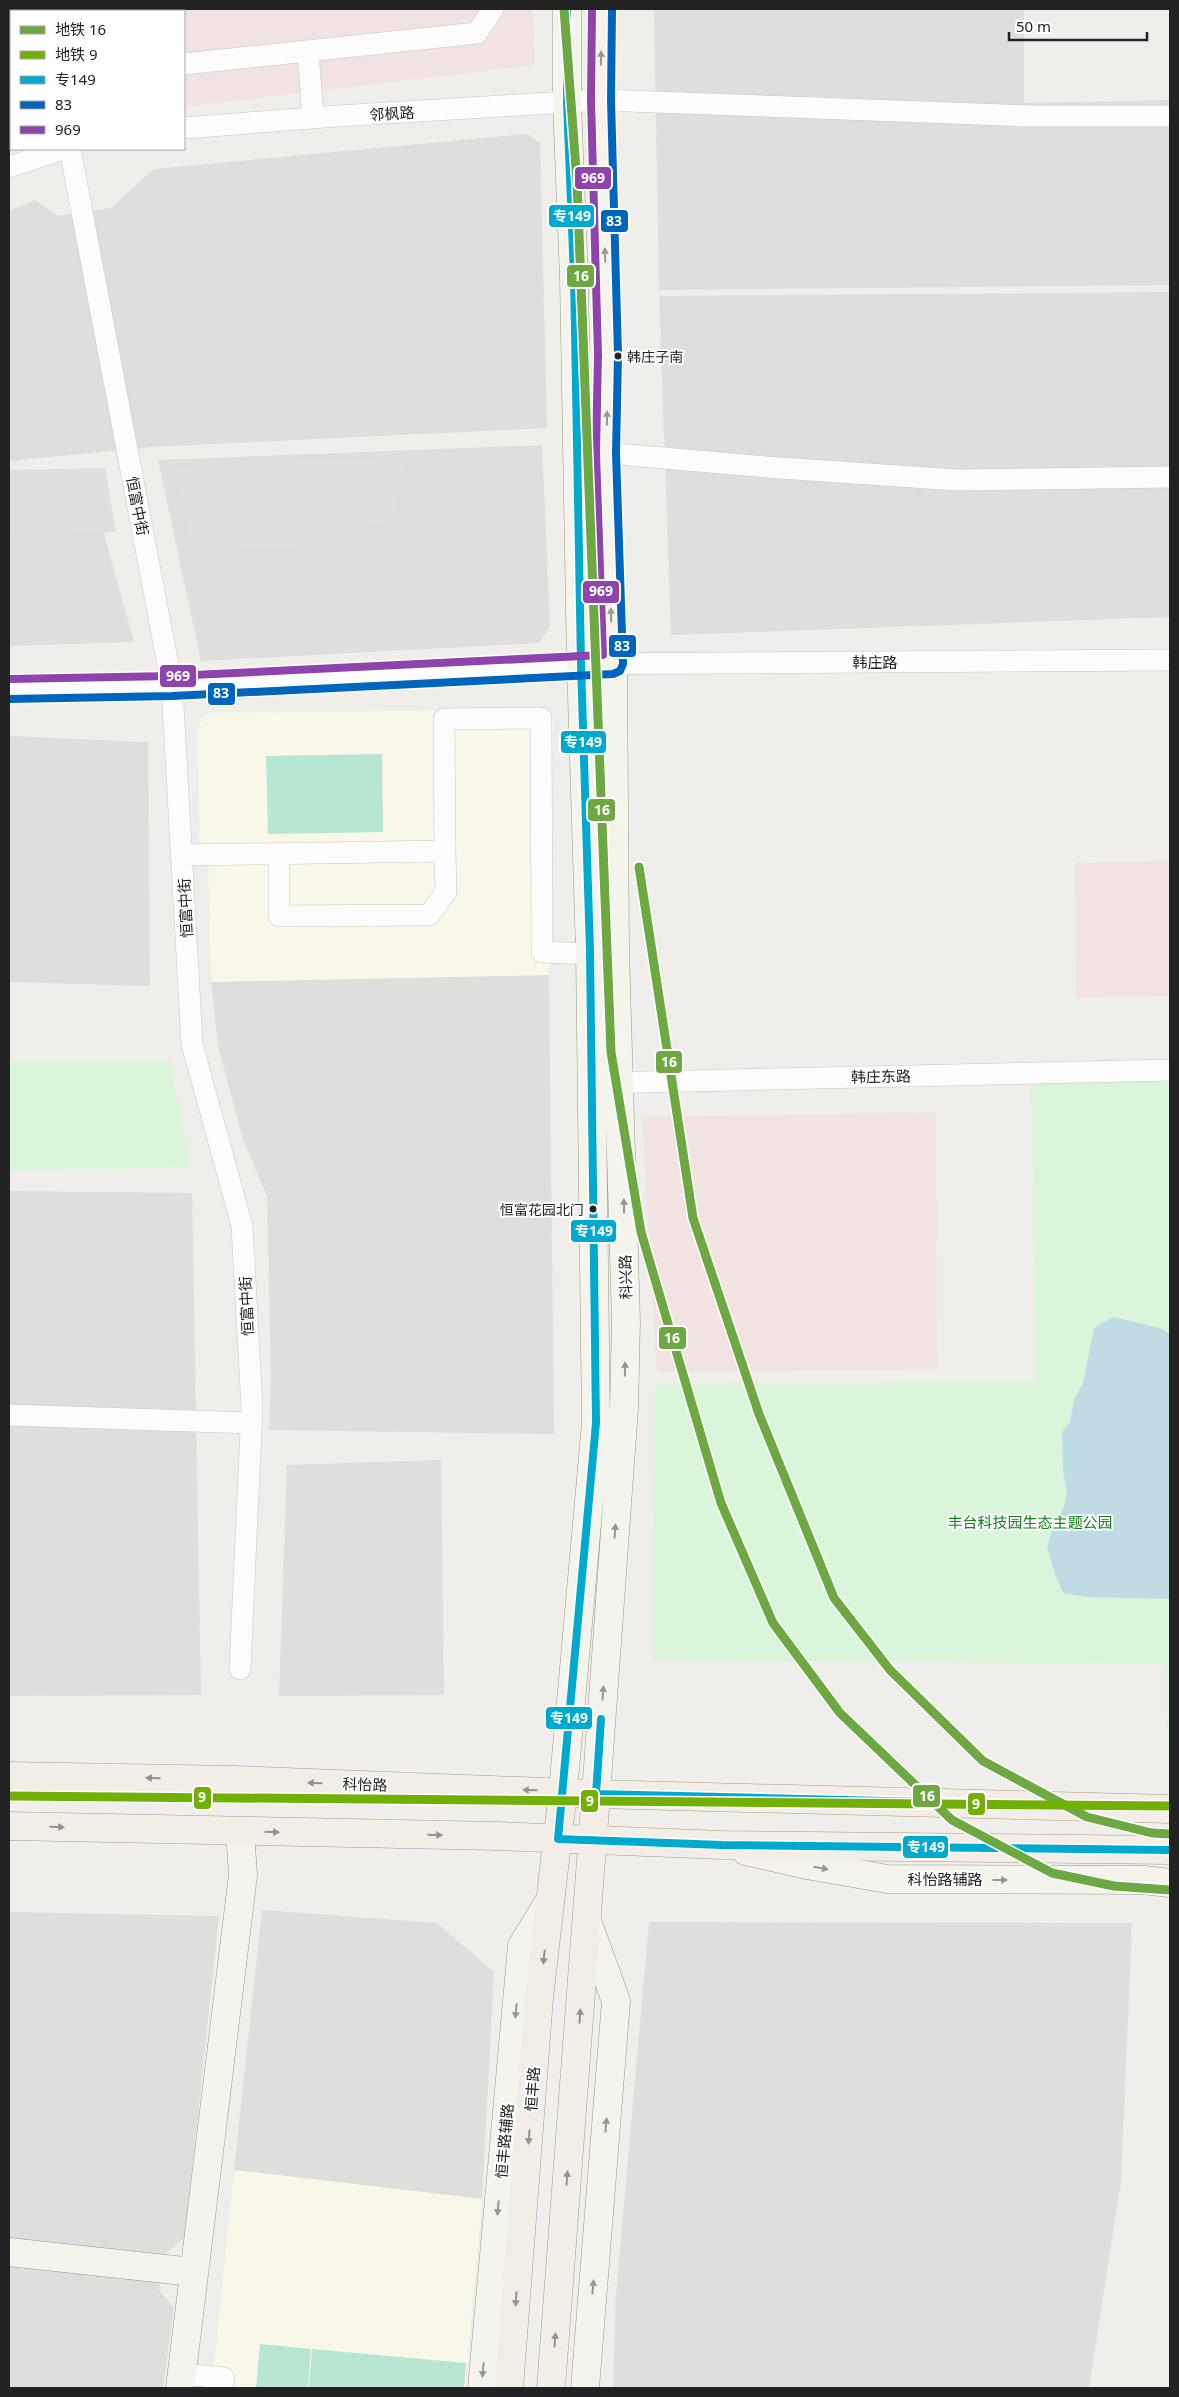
<svg xmlns="http://www.w3.org/2000/svg" width="1179" height="2397" font-family="'Noto Sans','Noto Sans SC',sans-serif">
	<rect width="100%" height="100%" fill="#f0eeeb"/>
	<path fill="#dfdedc" d="M9 9H75V11H11V136L9 138Z
		M654 9H1024V103L1170 100V285L659 290 660 296 1170 292V617L671 635 659 290Z
		M527 134 540 143 547 428 152 447 9 461V211L35 200 58 216 111 208 154 169Z
		M542 445 550 626 539 643 201 661 158 460Z
		M86 469 134 642 9 646V480Z
		M9 736 148 742 150 986 9 982Z
		M549 975 554 1434 269 1430 271 1378 267 1196 243 1140 218 1046 211 982Z
		M9 1191 192 1193 201 1695 9 1696Z
		M441 1460 444 1695 279 1696 287 1465Z
		M262 1910 437 1923 494 1972 482 2199 234 2170Z
		M9 1912 219 1916 185 2237 163 2256 159 2290 174 2308 163 2388H9Z
		M649 1922 1132 1923 1121 2181 1089 2388H613L616 2295Z"/>
	<path fill="#f1e3e1" d="M31 9H533L535 65 184 107V11H31Z
		M1170 861V996L1076 998 1075 863Z
		M936 1112 937 1369 657 1372 642 1117Z"/>
	<path fill="#f8f7e8" d="M543 709 553 720 549 975 211 982 208 853H200L197 728 207 713Z
		M234 2170 482 2199 465 2388H212Z"/>
	<path fill="#daf5da" d="M9 1062H171L190 1167 9 1171Z
		M1170 1074V1755H1168L1166 1664 653 1660 655 1384 1036 1381 1031 1075Z"/>
	<path fill="#b7e6d2" d="M382 754 383 832 268 834 266 756Z
		M260 2344 311 2349 308 2388H256Z
		M312 2349 466 2363 464 2388H309Z"/>
	<path fill="#e0dfde" d="M405 457 392 528 350 519 325 545 194 552 174 467Z
		M105 468 116 532 9 536V470Z"/>
	<path fill="#bfdbe3" d="M1113 1317 1160 1328 1170 1334V1599L1088 1597 1063 1593 1055 1574 1047 1547 1053 1527 1064 1507 1067 1492 1063 1469 1062 1432 1070 1422 1074 1400 1083 1383 1094 1328Z"/>
	<g fill="none" stroke-linecap="round" stroke-linejoin="round">
		<defs>
			<path id="street" d="M111 9V11
				M308 51 313 118
				M184 64 477 33 493 9
				M184 128 337 116 601 100 1030 116H1170
				M70 149 172 686 192 1044 242 1226 252 1408 240 1669
				M9 167 63 149
				M606 453 766 467 957 480 1170 477
				M9 689 172 686 581 664 1170 660
				M279 854V916L429 915 446 892 445 851
				M182 855 445 851 444 719 541 718 542 952 590 954
				M603 1083 1170 1070
				M9 1415 251 1423
				M182 2374 224 2378 222 2388"/>
			<path id="secondary" d="M563 1791 596 1423 590 951 581 664 574 278 567 103V9
				M596 1794 624 1408 626 1322 615 951 613 664 606 453 608 355 601 100 602 9
				M746 1851 807 1865 887 1879 1144 1880 1170 1883
				M9 2252 193 2272
				M180 2388 243 1875 240 1831
				M482 2388 522 1946 550 1900
				M585 2388 616 2001 587 1921"/>
			<path id="primary" d="M9 1776 234 1780 596 1794 1170 1809
				M9 1826 497 1836 722 1845 1170 1850
				M509 2388 539 1998 563 1791
				M551 2388 596 1794"/>
		</defs>
		<use href="#street" stroke="#c9c8c7" stroke-width="22"/>
		<use href="#secondary" stroke="#999a82" stroke-width="29"/>
		<use href="#primary" stroke="#a79c86" stroke-width="29"/>
		<use href="#street" stroke="#fdfcfc" stroke-width="21"/>
		<use href="#secondary" stroke="#f4f4ed" stroke-width="28"/>
		<use href="#primary" stroke="#f3ede7" stroke-width="28"/>
		<defs>
			<path id="bus-1" d="M567 9V103L574 278 581 664 590 951 596 1423 558 1839 722 1845 1170 1850
				M601 1719 596 1794 1005 1804"/>
			<path id="bus-2" d="M9 699 172 696 613 674 620 671 623 664 616 453 618 355 611 100 612 9"/>
			<path id="bus-3" d="M9 679 172 676 603 655 596 453 598 355 591 100 592 9"/>
		</defs>
		<use href="#bus-1" stroke="#fff" stroke-width="11"/>
		<use href="#bus-2" stroke="#fff" stroke-width="11"/>
		<use href="#bus-3" stroke="#fff" stroke-width="11"/>
		<use href="#bus-1" stroke="#00a9ce" stroke-width="8"/>
		<use href="#bus-2" stroke="#0065bd" stroke-width="8"/>
		<use href="#bus-3" stroke="#8e44ad" stroke-width="8"/>
		<defs>
			<path id="metro-1" d="M564 9 577 182 611 1052 641 1232 721 1503 773 1623 840 1713 952 1820 1052 1873 1114 1886 1170 1890
				M639 867 693 1218 759 1414 834 1598 890 1670 983 1761 1087 1817 1152 1833 1170 1834"/>
			<path id="metro-2" d="M9 1796 1170 1806"/>
		</defs>
		<use href="#metro-1" stroke="#fff" stroke-width="12"/>
		<use href="#metro-2" stroke="#fff" stroke-width="12"/>
		<use href="#metro-1" stroke="#6da843" stroke-width="9"/>
		<use href="#metro-2" stroke="#73b007" stroke-width="9"/>
	</g>
	<defs><path id="oneway-solid" d="M-6-.8H1V-3.2L6.5 0L1 3.2V.8H-6Z" transform="scale(1.25)"/></defs>
	<g fill="#969692">
		<use href="#oneway-solid" transform="translate(601 58) rotate(-89)"/>
		<use href="#oneway-solid" transform="translate(605 255) rotate(-92)"/>
		<use href="#oneway-solid" transform="translate(607 418) rotate(-89)"/>
		<use href="#oneway-solid" transform="translate(611 615) rotate(-92)"/>
		<use href="#oneway-solid" transform="translate(624 1206) rotate(-91)"/>
		<use href="#oneway-solid" transform="translate(625 1369) rotate(-89)"/>
		<use href="#oneway-solid" transform="translate(615 1531) rotate(-86)"/>
		<use href="#oneway-solid" transform="translate(603 1693) rotate(-86)"/>
		<use href="#oneway-solid" transform="translate(821 1868) rotate(10)"/>
		<use href="#oneway-solid" transform="translate(1000 1880)"/>
		<use href="#oneway-solid" transform="translate(516 2011) rotate(95)"/>
		<use href="#oneway-solid" transform="translate(606 2125) rotate(-85)"/>
		<use href="#oneway-solid" transform="translate(498 2208) rotate(95)"/>
		<use href="#oneway-solid" transform="translate(593 2287) rotate(-85)"/>
		<use href="#oneway-solid" transform="translate(483 2370) rotate(95)"/>
	</g>
	<g fill="#95928e">
		<use href="#oneway-solid" transform="translate(153 1778) rotate(-179)"/>
		<use href="#oneway-solid" transform="translate(315 1783) rotate(-178)"/>
		<use href="#oneway-solid" transform="translate(530 1790) rotate(-178)"/>
		<use href="#oneway-solid" transform="translate(57 1827) rotate(1)"/>
		<use href="#oneway-solid" transform="translate(272 1832) rotate(1)"/>
		<use href="#oneway-solid" transform="translate(435 1835) rotate(1)"/>
		<use href="#oneway-solid" transform="translate(544 1957) rotate(96)"/>
		<use href="#oneway-solid" transform="translate(580 2016) rotate(-86)"/>
		<use href="#oneway-solid" transform="translate(529 2137) rotate(94)"/>
		<use href="#oneway-solid" transform="translate(567 2178) rotate(-86)"/>
		<use href="#oneway-solid" transform="translate(516 2299) rotate(94)"/>
		<use href="#oneway-solid" transform="translate(555 2340) rotate(-86)"/>
	</g>
	<g fill="#222" stroke="#fff" stroke-width="2">
		<circle cx="618" cy="356" r="4.5"/>
		<circle cx="593" cy="1209" r="4.5"/>
	</g>
	<g text-anchor="middle" dominant-baseline="central" stroke-width="4" stroke-linejoin="round" paint-order="stroke">
		<g font-size="14" fill="#222" stroke="#fff" text-anchor="start">
			<text x="627" y="356">韩庄子南</text>
			<text x="584" y="1209" text-anchor="end">恒富花园北门</text>
		</g>
		<g font-size="15" fill="#222" stroke="#fff">
			<text transform="translate(392 113) rotate(-3)">邻枫路</text>
			<text transform="translate(138 506) rotate(79)">恒富中街</text>
			<text x="875" y="662">韩庄路</text>
			<text transform="translate(185 908) rotate(-93)">恒富中街</text>
			<text transform="translate(881 1076) rotate(-1)">韩庄东路</text>
			<text transform="translate(625 1277) rotate(-91)">科兴路</text>
			<text transform="translate(246 1306) rotate(-93)">恒富中街</text>
			<text transform="translate(365 1784) rotate(2)">科怡路</text>
			<text x="945" y="1879">科怡路辅路</text>
			<text transform="translate(532 2089) rotate(-86)">恒丰路</text>
			<text transform="translate(504 2141) rotate(-85)">恒丰路辅路</text>
		</g>
		<g font-size="15" fill="#0c8416" stroke="#fff">
			<text x="1030" y="1522">丰台科技园生态主题公园</text>
		</g>
	</g>
	<g stroke="#fff" stroke-width="2">
		<rect x="574" y="166" width="38" height="24" rx="5" fill="#8e44ad"/>
		<rect x="548" y="204" width="47" height="24" rx="5" fill="#00a9ce"/>
		<rect x="600" y="209" width="29" height="24" rx="5" fill="#0065bd"/>
		<rect x="566" y="264" width="29" height="24" rx="5" fill="#6da843"/>
		<rect x="582" y="580" width="38" height="24" rx="5" fill="#8e44ad"/>
		<rect x="608" y="634" width="29" height="24" rx="5" fill="#0065bd"/>
		<rect x="159" y="664" width="38" height="24" rx="5" fill="#8e44ad"/>
		<rect x="207" y="682" width="29" height="24" rx="5" fill="#0065bd"/>
		<rect x="560" y="730" width="47" height="24" rx="5" fill="#00a9ce"/>
		<rect x="587" y="798" width="29" height="24" rx="5" fill="#6da843"/>
		<rect x="655" y="1050" width="28" height="24" rx="5" fill="#6da843"/>
		<rect x="570" y="1219" width="47" height="24" rx="5" fill="#00a9ce"/>
		<rect x="658" y="1326" width="29" height="24" rx="5" fill="#6da843"/>
		<rect x="545" y="1706" width="48" height="24" rx="5" fill="#00a9ce"/>
		<rect x="912" y="1784" width="29" height="24" rx="5" fill="#6da843"/>
		<rect x="193" y="1786" width="19" height="24" rx="5" fill="#73b007"/>
		<rect x="580" y="1789" width="19" height="24" rx="5" fill="#73b007"/>
		<rect x="967" y="1792" width="19" height="24" rx="5" fill="#73b007"/>
		<rect x="902" y="1835" width="47" height="24" rx="5" fill="#00a9ce"/>
	</g>
	<g font-size="14" text-anchor="middle" font-weight="bold" fill="#fff">
		<text x="593" y="183">969</text>
		<text x="572" y="221">专149</text>
		<text x="614" y="226">83</text>
		<text x="581" y="281">16</text>
		<text x="601" y="596">969</text>
		<text x="622" y="651">83</text>
		<text x="178" y="681">969</text>
		<text x="221" y="698">83</text>
		<text x="583" y="747">专149</text>
		<text x="602" y="815">16</text>
		<text x="669" y="1067">16</text>
		<text x="594" y="1236">专149</text>
		<text x="672" y="1343">16</text>
		<text x="569" y="1723">专149</text>
		<text x="927" y="1801">16</text>
		<text x="202" y="1802">9</text>
		<text x="590" y="1806">9</text>
		<text x="976" y="1809">9</text>
		<text x="926" y="1852">专149</text>
	</g>
	<rect width="1179" height="2397" fill="none" stroke="#222222" stroke-width="20"/>
	<rect x="10" y="10" width="175" height="140" fill="#ffffff" stroke="#a7a7a7"/>
	<rect x="20" y="26" width="25" height="8" fill="#6da843" stroke="#a7a7a7"/>
	<text x="55" y="35" font-size="15" fill="#222222">地铁 16</text>
	<rect x="20" y="51" width="25" height="8" fill="#73b007" stroke="#a7a7a7"/>
	<text x="55" y="60" font-size="15" fill="#222222">地铁 9</text>
	<rect x="20" y="76" width="25" height="8" fill="#00a9ce" stroke="#a7a7a7"/>
	<text x="55" y="85" font-size="15" fill="#222222">专149</text>
	<rect x="20" y="101" width="25" height="8" fill="#0065bd" stroke="#a7a7a7"/>
	<text x="55" y="110" font-size="15" fill="#222222">83</text>
	<rect x="20" y="126" width="25" height="8" fill="#8e44ad" stroke="#a7a7a7"/>
	<text x="55" y="135" font-size="15" fill="#222222">969</text>
	<path d="M1009 32v8h138v-8" fill="none" stroke="#222222" stroke-width="2.5"/>
	<text x="1016" y="32" font-size="15" fill="#222222" stroke="#ffffff" stroke-width="4" paint-order="stroke">50 m</text>
</svg>
